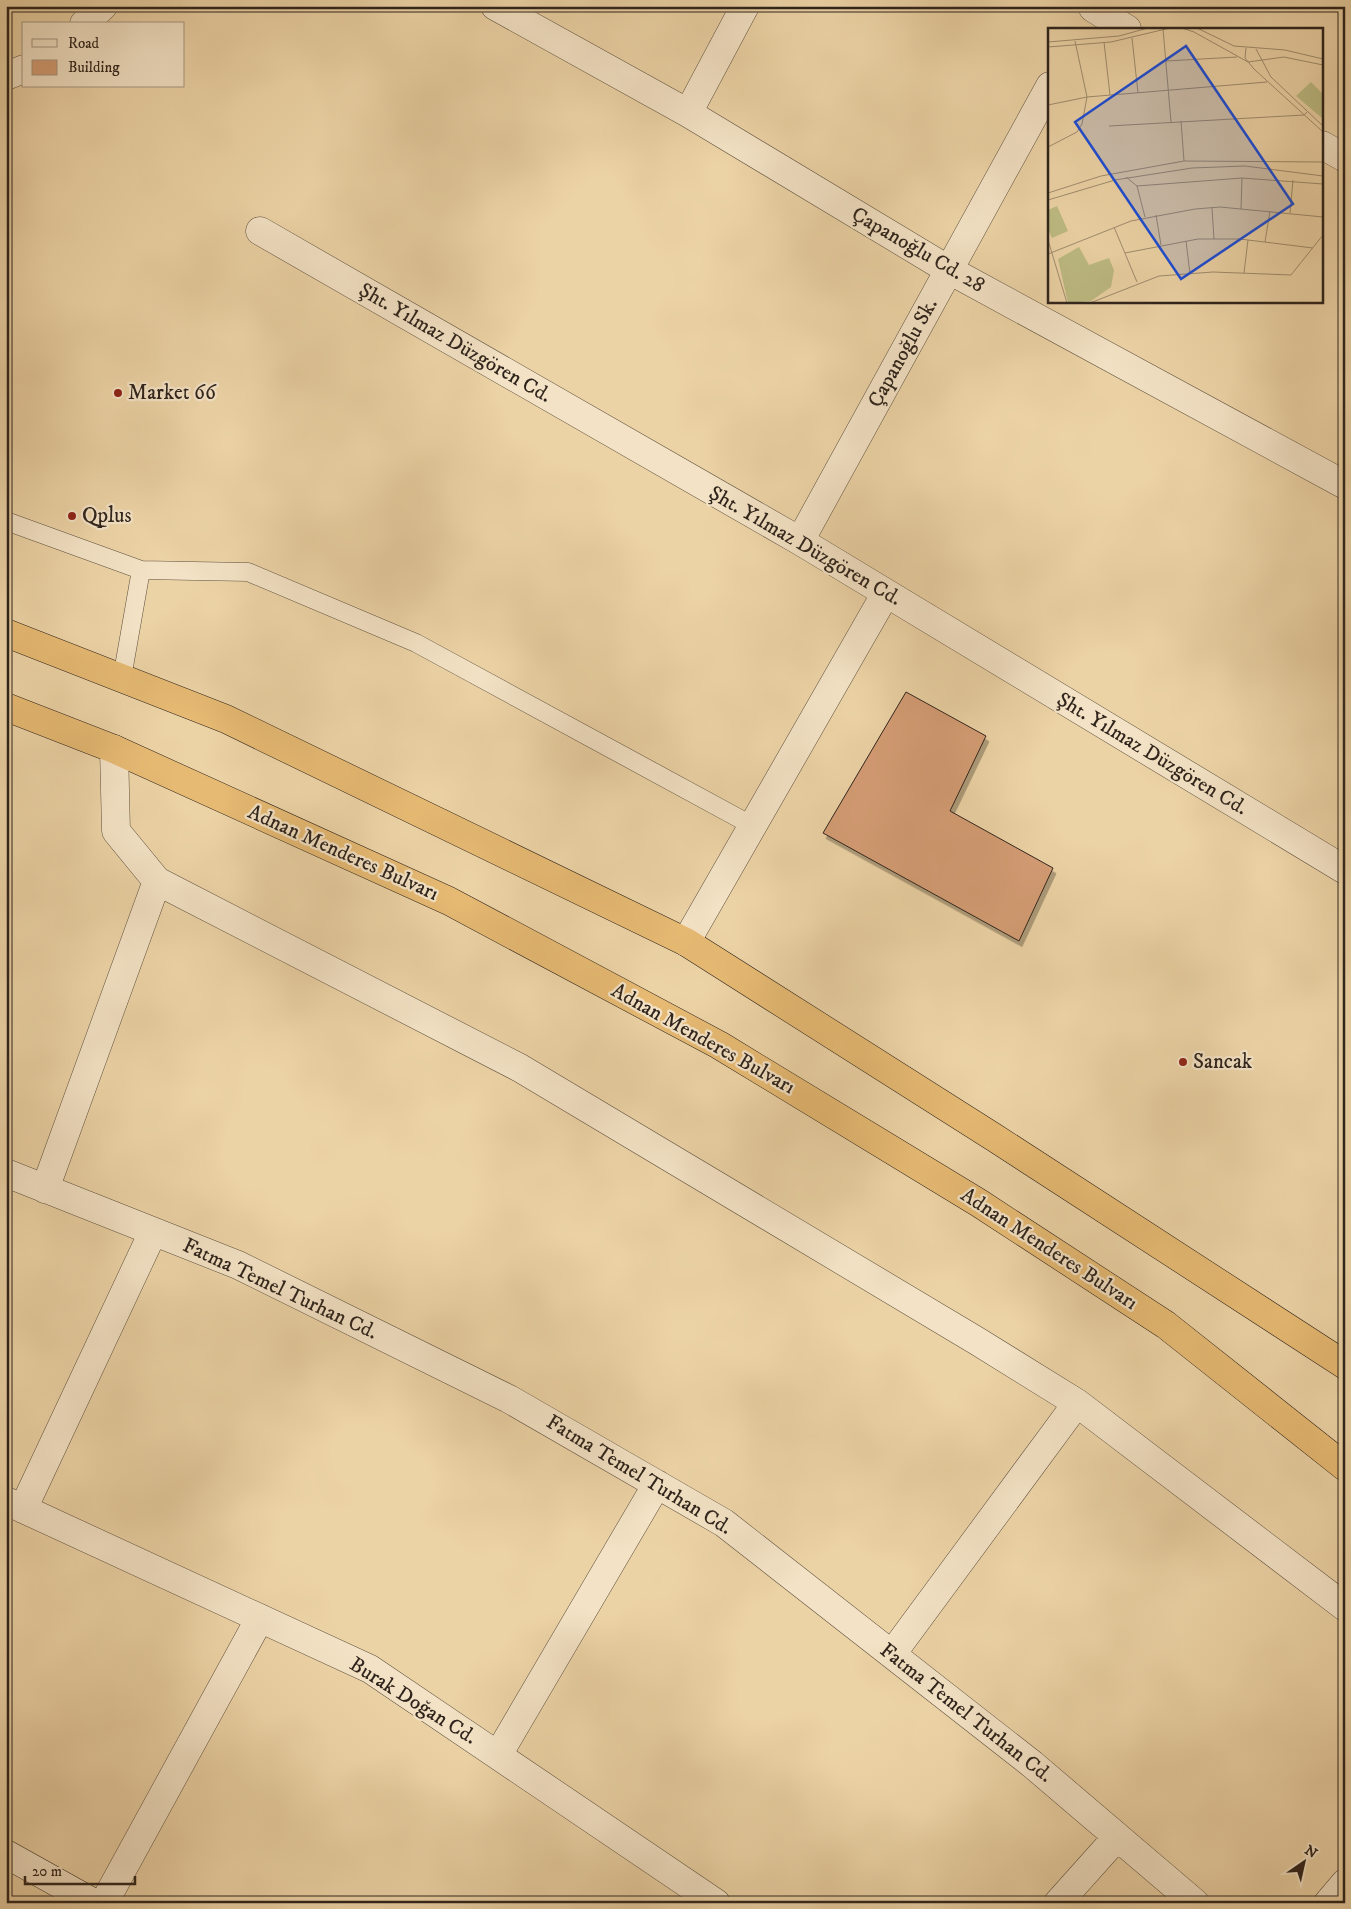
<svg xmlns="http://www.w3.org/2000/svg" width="1351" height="1909" font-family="'IM FELL DW Pica',serif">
	<defs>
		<filter id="shadow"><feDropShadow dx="3" dy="5.5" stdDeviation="0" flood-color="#0004"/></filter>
	</defs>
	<rect width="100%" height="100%" fill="#ecd3a6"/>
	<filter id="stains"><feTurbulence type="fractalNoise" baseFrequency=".004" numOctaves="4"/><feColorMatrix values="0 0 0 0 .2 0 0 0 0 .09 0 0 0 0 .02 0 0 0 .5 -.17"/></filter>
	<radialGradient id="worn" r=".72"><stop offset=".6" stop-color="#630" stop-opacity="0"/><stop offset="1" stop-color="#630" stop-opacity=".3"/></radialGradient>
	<path fill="#d59d75" stroke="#2f241c" filter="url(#shadow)" d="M906 692 986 736 950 811 1053 868 1019 941 823 833Z"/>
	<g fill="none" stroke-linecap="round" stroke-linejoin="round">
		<defs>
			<path id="lane" d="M6 521 141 570 122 678
				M141 570 248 572 416 643 753 826"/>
			<path id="street" d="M495 6 688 113 949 270 1345 485
				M1093 8 1127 29
				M84 24 103 6
				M6 76 24 69
				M688 113 745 6
				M1322 145 1345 158
				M260 231 800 541 1345 870
				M800 541 1050 86
				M114 749 116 831 157 881 520 1068 977 1341 1077 1403 1345 1607
				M686 942 886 593
				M6 1173 238 1265 509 1399 724 1523 1032 1764 1195 1903
				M45 1189 157 881
				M6 1501 370 1669 716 1903
				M23 1509 153 1232
				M892 1654 1077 1403
				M498 1755 657 1484
				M104 1903 260 1618
				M1058 1903 1117 1837
				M1328 1903 1345 1883"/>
			<path id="secondary" d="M6 1854 94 1903"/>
			<path id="highway" d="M6 633 226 719 686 942 995 1138 1345 1365
				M6 707 114 749 449 901 719 1045 979 1203 1166 1325 1345 1467"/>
		</defs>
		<use href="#lane" stroke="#5e503e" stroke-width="19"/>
		<use href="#street" stroke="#5e503e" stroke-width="29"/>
		<use href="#secondary" stroke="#2f241c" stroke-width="29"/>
		<use href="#highway" stroke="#2f241c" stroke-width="29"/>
		<use href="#lane" stroke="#f3e2c5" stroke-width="18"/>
		<use href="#street" stroke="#f3e2c5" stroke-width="28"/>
		<use href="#secondary" stroke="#f3e2c5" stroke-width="28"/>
		<use href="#highway" stroke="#e6ba73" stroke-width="28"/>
	</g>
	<g fill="#8f2418" stroke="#f3e2c5" stroke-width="2">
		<circle cx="118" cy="393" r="5"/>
		<circle cx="72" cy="516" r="5"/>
		<circle cx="1183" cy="1062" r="5"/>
	</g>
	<g text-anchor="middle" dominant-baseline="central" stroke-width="4.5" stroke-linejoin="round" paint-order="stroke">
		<g font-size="21" fill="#2f241c" stroke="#f3e2c5">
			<text transform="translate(918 250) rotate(30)">Çapanoğlu Cd. 28</text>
			<text transform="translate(455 343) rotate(30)">Şht. Yılmaz Düzgören Cd.</text>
			<text transform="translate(903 353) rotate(-61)">Çapanoğlu Sk.</text>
			<text transform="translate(805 546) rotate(30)">Şht. Yılmaz Düzgören Cd.</text>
			<text transform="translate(1152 754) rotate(31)">Şht. Yılmaz Düzgören Cd.</text>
			<text transform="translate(343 853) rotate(24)">Adnan Menderes Bulvarı</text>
			<text transform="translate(703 1039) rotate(29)">Adnan Menderes Bulvarı</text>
			<text transform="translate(1049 1249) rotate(33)">Adnan Menderes Bulvarı</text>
			<text transform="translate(280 1289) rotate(25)">Fatma Temel Turhan Cd.</text>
			<text transform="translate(639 1475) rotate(31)">Fatma Temel Turhan Cd.</text>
			<text transform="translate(413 1701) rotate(32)">Burak Doğan Cd.</text>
			<text transform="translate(966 1713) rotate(38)">Fatma Temel Turhan Cd.</text>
		</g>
		<g font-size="21" fill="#2f241c" stroke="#f3e2c5" text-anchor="start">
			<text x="128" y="393">Market 66</text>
			<text x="82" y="516">Qplus</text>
			<text x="1193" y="1062">Sancak</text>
		</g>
	</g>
	<g transform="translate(1048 28)">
		<rect width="275" height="275" fill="#ecd3a6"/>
		<path d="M263 54 275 66V91L248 68ZM9 178 20 203 4 210 0 201V182ZM31 219 41 237 61 230 66 242 63 259 43 273 20 275 10 231Z" fill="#bdbb83"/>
		<path fill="none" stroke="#a08d6f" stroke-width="1" d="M134 0 146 4 200 34 236 29 275 37M149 0 186 18 237 22 275 31M115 1 123 94M84 10 90 65M0 14 71 8 100 0M56 14 62 67M0 19 63 14 122 0M198 20 197 30 206 41 275 104M208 21 223 49 275 98M118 33 189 29M0 77 39 69 219 54M133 93 136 133M61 98 256 87 259 84M0 119 29 104 34 96 39 69 27 13M78 149 89 158 194 150 275 156M89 158 97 189M0 165 53 148 136 133 275 134M0 172 67 152 144 140 197 138 275 148M164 180 166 211M193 181 194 150M242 185 245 152M108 187 113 217M66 199 89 254M0 212 19 275M138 213 142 246M217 214 222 183M77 225 150 211H192L265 220M0 226 83 193 147 181 172 179 275 189M196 245 200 212M42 275 111 248 165 244 243 247 275 207"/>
		<path fill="#1d4ed8" fill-opacity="0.15" stroke="#1d4ed8" stroke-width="2.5" d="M138 18 245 176 133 251 27 94Z"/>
		<rect width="275" height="275" fill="none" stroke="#2f241c" stroke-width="2.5"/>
	</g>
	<rect width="1351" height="1909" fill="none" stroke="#ecd3a6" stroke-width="25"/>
	<rect x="8" y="8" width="1336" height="1894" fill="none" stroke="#2f241c" stroke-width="2.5"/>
	<rect x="12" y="12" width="1326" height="1884" fill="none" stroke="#2f241c"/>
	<rect x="22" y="22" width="162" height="65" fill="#f3e2c5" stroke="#a59681"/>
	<rect x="32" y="39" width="25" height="8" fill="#f3e2c5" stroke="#a59681"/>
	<text x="68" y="48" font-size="15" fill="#2f241c">Road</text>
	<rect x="32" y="60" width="25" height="15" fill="#d59d75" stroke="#a59681"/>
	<text x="68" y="72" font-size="15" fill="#2f241c">Building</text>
	<g transform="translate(1304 1862) rotate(34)" stroke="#f3e2c5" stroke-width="4" paint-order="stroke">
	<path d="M0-4L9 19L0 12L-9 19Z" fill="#2f241c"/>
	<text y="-8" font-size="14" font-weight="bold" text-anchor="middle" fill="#2f241c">N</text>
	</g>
	<path d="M25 1876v8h110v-8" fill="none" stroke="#2f241c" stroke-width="2.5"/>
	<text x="32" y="1876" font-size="15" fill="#2f241c" stroke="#f3e2c5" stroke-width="4" paint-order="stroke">20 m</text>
	<rect width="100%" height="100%" filter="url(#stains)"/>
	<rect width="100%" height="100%" fill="url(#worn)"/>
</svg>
